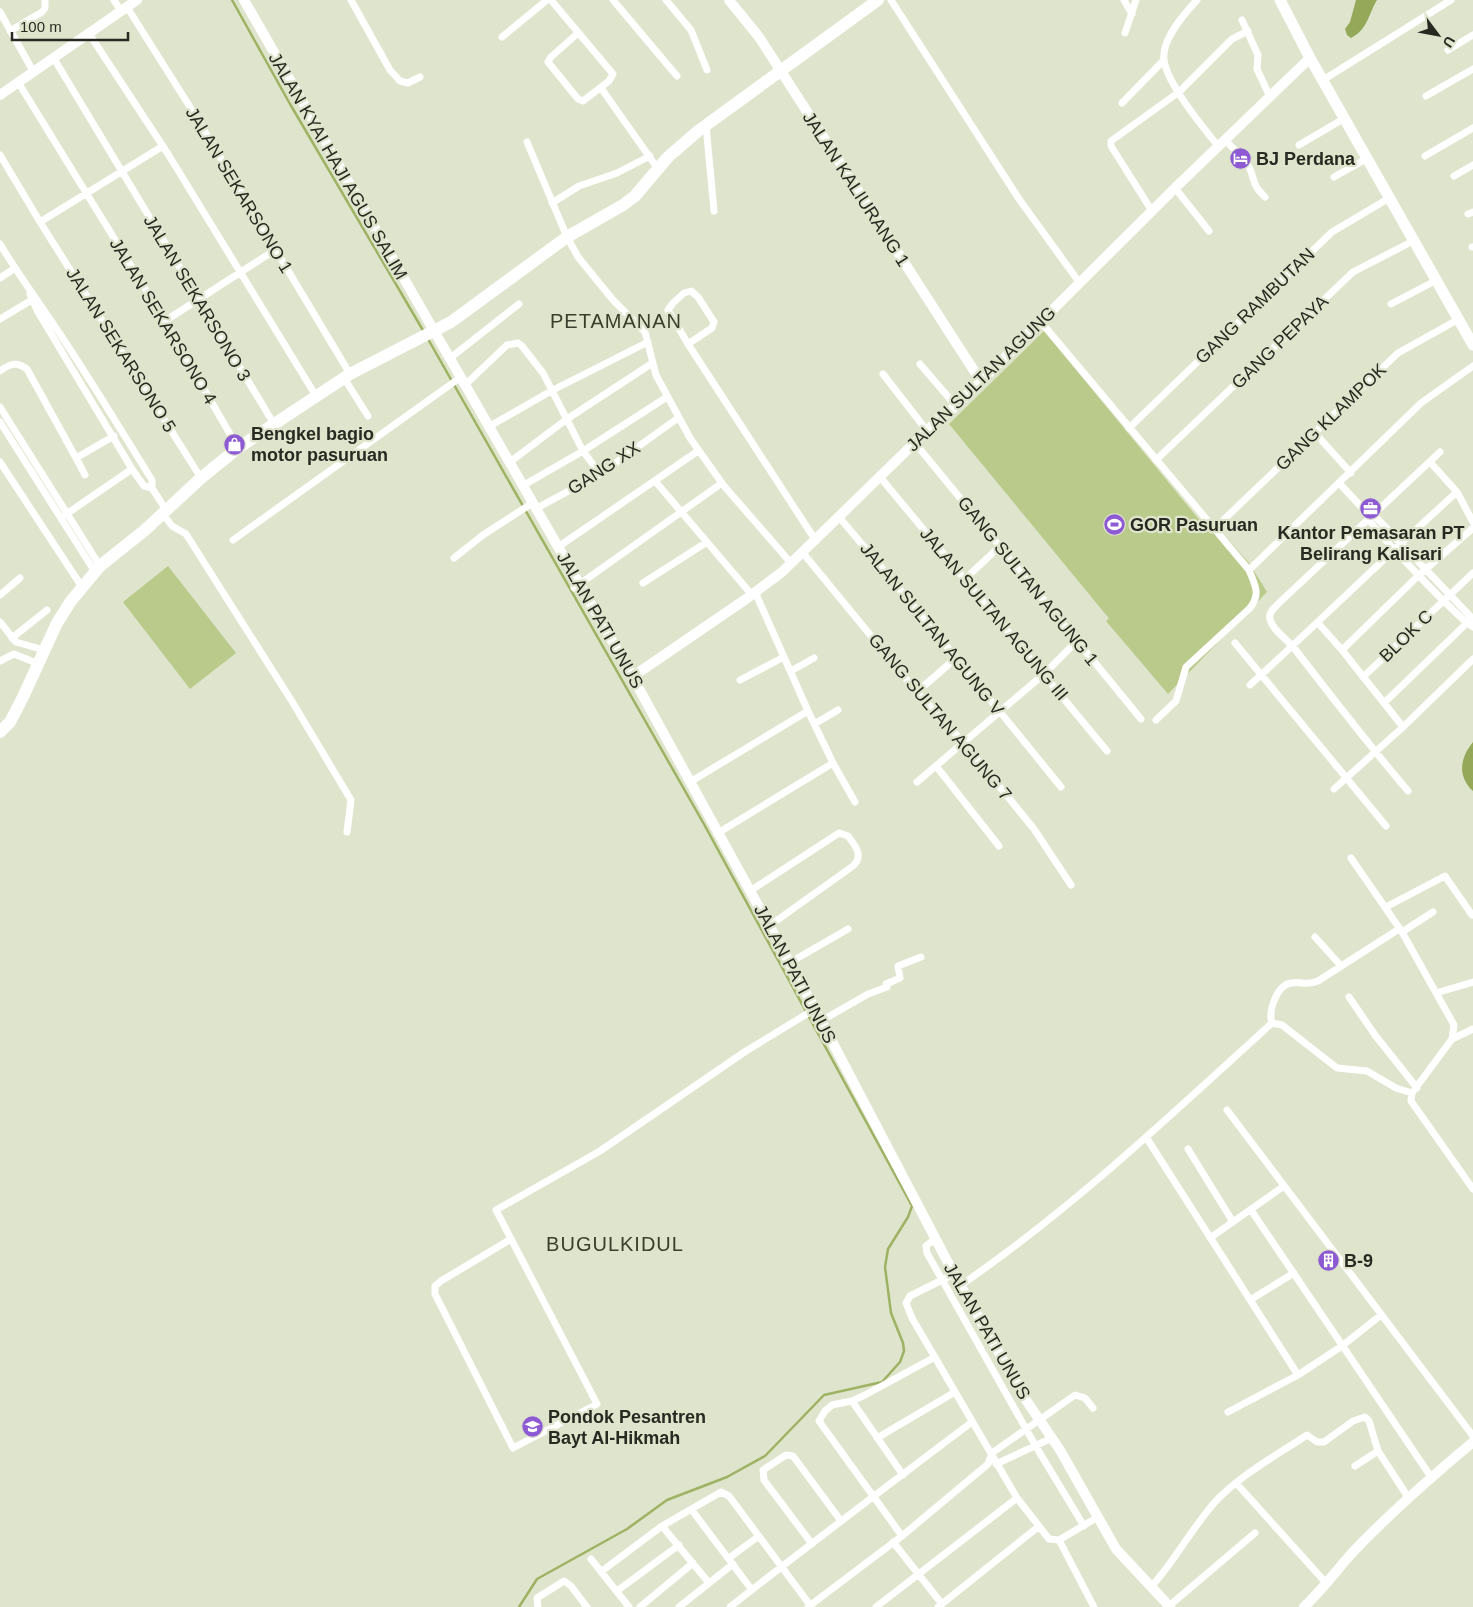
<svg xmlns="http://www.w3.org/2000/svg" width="1473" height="1607" font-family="Arial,sans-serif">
	<rect width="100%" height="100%" fill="#dee5cc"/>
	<path fill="#baca8b" d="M1044 331 1211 534 1220 530 1249 563 1267 592 1168 694 1106 621 1109 618 1107 616 949 424Z
		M168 566 236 653 190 689 123 602Z"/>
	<path fill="#95a85a" d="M1356 0H1377C1368 15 1368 29 1351 38L1347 35 1345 29 1350 22Z
		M1473 742V791C1457 776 1460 758 1473 742Z"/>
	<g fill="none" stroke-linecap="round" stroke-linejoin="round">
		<path stroke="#9fb263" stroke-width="2.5" d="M232 0 290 104 424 332
			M428 339 705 826 912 1206 908 1217 888 1249 885 1267 891 1313 903 1343 904 1351 900 1362 882 1382 824 1395 765 1456 727 1477 667 1500 627 1529 537 1579 519 1607"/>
		<path stroke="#fff" stroke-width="7" d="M114 0 121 11
			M351 0 390 70 400 81 408 83 420 77
			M551 0 613 74 609 81 583 101 578 99 548 62 551 57 578 33
			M613 0 677 76
			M666 0 691 30 707 70
			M891 0 1019 199 1079 282
			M1124 0 1132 14
			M1197 0C1184 14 1161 40 1164 60 1167 84 1203 127 1218 146
			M127 7 190 107 350 374
			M0 12 33 71
			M1242 20 1258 55 1257 69 1270 97
			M10 31 42 12 45 8V0
			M88 32 168 154 316 396
			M1125 33 1136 0
			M502 37 547 0
			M1448 50 1473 35
			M53 57 274 424
			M1323 80 1451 0
			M18 82 165 321 238 448
			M601 88 658 169
			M1426 96 1473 69
			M1122 103 1164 60
			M706 125 714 211
			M1225 140C1232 148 1244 157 1249 167 1256 181 1251 184 1265 197
			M527 142 567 237 578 257 613 300 645 332 656 375 690 438 724 486 791 563
			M1299 145 1345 118
			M0 155 40 222 163 146
			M1425 156 1473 128
			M1454 176 1473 165
			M1334 177 1368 158
			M1175 188 1209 231
			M552 203 579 186 617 173 650 156
			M1152 211 1111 146V141L1179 92 1232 39 1248 31
			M1468 214 1473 212
			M40 222 201 478
			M0 244C19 276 41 305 62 337 93 384 122 432 152 480V488L144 486 132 469 38 312 30 294
			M1472 247H1473
			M0 278 15 268
			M1391 304 1437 280
			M0 319 35 298
			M165 321 275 250
			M1041 322 1249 570C1255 585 1261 594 1250 608L1186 667 1176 701 1156 720
			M688 344 712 328 714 322 698 297 691 291 684 293 673 303 668 310 688 344 816 541
			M449 359 519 304
			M920 364 956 406
			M0 371C10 364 16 361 27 369L76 458 114 436
			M883 374 928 432
			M344 378 368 416
			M466 384 507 345 518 343 522 346 543 373 583 451 600 474
			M0 407 100 566
			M0 422 95 572
			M490 426 551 391 648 342
			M1129 428 1332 232 1391 197
			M1315 433 1351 473
			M915 443 1141 719
			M76 458 85 475
			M1156 460 1353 272 1415 240
			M0 462 82 587
			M510 462 567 419 651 364
			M1430 462 1457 492 1473 522
			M880 477 1107 751
			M655 481 752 595
			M1340 484 1365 511 1373 514 1472 618 1473 621
			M524 485 583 451 667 397
			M152 488 166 510
			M537 508 600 474 678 418
			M163 514 172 526 186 534 293 703 351 800 347 832
			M65 515 132 469
			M1367 516C1372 529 1460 620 1473 627
			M839 517 923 617 1061 787
			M1214 529 1398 353 1459 319
			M233 540 461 377
			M558 547 698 451
			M803 553 917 692 964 743 1034 829 1071 885
			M454 558 483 535 534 502
			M1249 570 1421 403 1473 366
			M965 579 1000 546
			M643 583 707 542
			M574 588 722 483
			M0 595 20 578
			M0 622 16 642 44 650
			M1318 623 1342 650 1403 727
			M12 638 47 610
			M1235 643 1386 826
			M1342 650 1419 575 1473 528
			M0 661 14 654 39 664
			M791 671 814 658
			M1363 677 1473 573
			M740 680 784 657
			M1250 685C1320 621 1387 555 1457 492
			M917 692 956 658
			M1384 703 1468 622
			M816 723 838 710
			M833 763 855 802
			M936 766 999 846
			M690 782 808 711 755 592
			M917 782 1044 674 1077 641
			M1334 789 1403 727 1473 659
			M1408 791C1368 744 1331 696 1294 648 1287 639 1272 630 1270 619 1268 613 1275 607 1279 603L1440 452
			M718 833 833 763 808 711
			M1351 858 1402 932 1454 1025 1452 1039 1412 1093 1411 1101 1473 1189
			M750 891 839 833 848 836C855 845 864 856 853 866L769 926
			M1386 907 1445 876 1472 915
			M1402 932 1433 912
			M1315 937 1341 966
			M789 963 848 929
			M1436 993 1473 982
			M1349 997 1375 1035 1417 1088
			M821 1021 868 994 887 987 886 984 900 978 898 966 921 957
			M1272 1023C1268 1011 1277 985 1291 983 1302 981 1306 986 1318 981L1399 929
			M1272 1023 1282 1025 1337 1068 1367 1071 1396 1088 1412 1093
			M1452 1039 1473 1029
			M1227 1110 1473 1436
			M1146 1137 1298 1375
			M1188 1149 1233 1222
			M1251 1210 1431 1477
			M1210 1238 1284 1186
			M511 1239 441 1281 435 1286V1294L513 1448 597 1404C563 1339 530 1275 496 1210L600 1151 746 1051 815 1009
			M935 1239 926 1246 927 1253 1035 1445 1084 1526
			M954 1274 910 1296 906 1303 912 1318 1017 1498 1049 1539 1059 1540 1098 1517
			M961 1285C1073 1208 1172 1114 1272 1023
			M1250 1300 1294 1273
			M852 1401 903 1475
			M1228 1412 1298 1375 1342 1346 1381 1315
			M877 1438 955 1392
			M996 1464 1052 1438
			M1355 1466 1378 1451
			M1237 1484 1327 1584
			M691 1509 752 1590
			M662 1526 709 1583
			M902 1536 819 1421 825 1411 832 1405 852 1401 865 1395 935 1357
			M1059 1540 1094 1607
			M893 1542 942 1604
			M812 1544 764 1480 763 1470 786 1455 793 1456 841 1521
			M729 1558 759 1536
			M591 1559 629 1607
			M602 1571 662 1526 721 1492 729 1496 810 1605
			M1151 1587C1175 1561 1191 1529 1215 1502 1240 1475 1277 1455 1307 1435L1317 1442H1324L1353 1421 1365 1417 1369 1421 1378 1451 1408 1497
			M617 1591 679 1545
			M1169 1606 1255 1533
			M538 1607 537 1598 564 1581 571 1586 587 1607
			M640 1607 693 1563
			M679 1607 733 1564
			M730 1607C810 1544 891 1483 972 1422
			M808 1607 902 1536 988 1464 992 1453 1075 1395 1085 1398 1093 1408
			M876 1607 1017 1498
			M938 1607 1038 1527"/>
		<path stroke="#fff" stroke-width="10" d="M244 0 626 665 815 1009 954 1274 1026 1400 1060 1450 1116 1549 1170 1607
			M729 0 759 37 980 380
			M0 95 137 0
			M632 677 746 599 782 572 940 418 956 406 1175 188 1310 58
			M1304 1607C1322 1590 1336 1571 1352 1553 1390 1513 1431 1477 1473 1442"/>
		<path stroke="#fff" stroke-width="11" d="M1280 0 1310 58 1473 345"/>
		<path stroke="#fff" stroke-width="12" d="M0 732 10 722 23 697 57 623 71 601 100 566 145 530 201 478 238 448 350 374 451 322 567 237 623 205 635 196 668 157 698 131 878 0"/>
	</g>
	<defs>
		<symbol id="hotel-disc" viewBox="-11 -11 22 22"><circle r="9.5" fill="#8d5ad3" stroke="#dee5cc"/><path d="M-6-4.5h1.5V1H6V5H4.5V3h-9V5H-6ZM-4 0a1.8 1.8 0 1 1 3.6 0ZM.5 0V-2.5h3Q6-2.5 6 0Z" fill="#fff"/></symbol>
		<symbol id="shop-disc" viewBox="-11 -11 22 22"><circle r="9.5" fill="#8d5ad3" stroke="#dee5cc"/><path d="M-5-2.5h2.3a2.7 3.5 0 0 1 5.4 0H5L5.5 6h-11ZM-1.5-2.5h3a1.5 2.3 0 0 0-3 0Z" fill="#fff"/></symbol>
		<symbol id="office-disc" viewBox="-11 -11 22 22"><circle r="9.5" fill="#8d5ad3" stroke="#dee5cc"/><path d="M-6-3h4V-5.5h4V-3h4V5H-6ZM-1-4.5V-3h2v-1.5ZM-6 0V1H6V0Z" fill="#fff"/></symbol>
		<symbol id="stadium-disc" viewBox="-11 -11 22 22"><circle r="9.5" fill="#8d5ad3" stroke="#dee5cc"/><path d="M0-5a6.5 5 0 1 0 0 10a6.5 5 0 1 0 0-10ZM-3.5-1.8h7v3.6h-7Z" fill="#fff"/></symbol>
		<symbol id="building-disc" viewBox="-11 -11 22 22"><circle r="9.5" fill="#8d5ad3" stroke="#dee5cc"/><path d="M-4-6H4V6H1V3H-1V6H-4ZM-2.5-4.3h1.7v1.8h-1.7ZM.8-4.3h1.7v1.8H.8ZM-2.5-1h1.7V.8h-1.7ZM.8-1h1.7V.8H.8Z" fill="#fff"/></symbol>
		<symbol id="school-disc" viewBox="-11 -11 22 22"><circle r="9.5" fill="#8d5ad3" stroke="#dee5cc"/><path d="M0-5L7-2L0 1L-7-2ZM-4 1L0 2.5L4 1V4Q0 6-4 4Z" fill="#fff"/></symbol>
	</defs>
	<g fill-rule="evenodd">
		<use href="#hotel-disc" x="1228" y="146" width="25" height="25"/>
		<use href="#shop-disc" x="222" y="432" width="25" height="25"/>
		<use href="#office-disc" x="1358" y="496" width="25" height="25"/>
		<use href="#stadium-disc" x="1102" y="512" width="25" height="25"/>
		<use href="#building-disc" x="1316" y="1248" width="25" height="25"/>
		<use href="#school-disc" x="520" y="1414" width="25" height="25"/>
	</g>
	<g text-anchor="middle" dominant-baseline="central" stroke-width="4.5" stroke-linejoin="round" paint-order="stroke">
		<g font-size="18" font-weight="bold" fill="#282a21" stroke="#dee5cc" text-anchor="start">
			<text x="1256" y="159">BJ Perdana</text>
			<text x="251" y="434">Bengkel bagio<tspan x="251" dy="21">motor pasuruan</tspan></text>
			<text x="1130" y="525">GOR Pasuruan</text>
			<text x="1371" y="533" text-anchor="middle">Kantor Pemasaran PT<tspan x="1371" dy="21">Belirang Kalisari</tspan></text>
			<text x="1344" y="1261">B-9</text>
			<text x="548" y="1417">Pondok Pesantren<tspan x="548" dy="21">Bayt Al-Hikmah</tspan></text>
		</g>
		<g font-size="18" fill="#282a21" stroke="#dee5cc">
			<text transform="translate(338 166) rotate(60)">JALAN KYAI HAJI AGUS SALIM</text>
			<text transform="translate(856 189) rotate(57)">JALAN KALIURANG 1</text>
			<text transform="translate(239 190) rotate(59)">JALAN SEKARSONO 1</text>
			<text transform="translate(197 298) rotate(59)">JALAN SEKARSONO 3</text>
			<text transform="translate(1255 306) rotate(-44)">GANG RAMBUTAN</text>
			<text transform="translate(163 321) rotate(59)">JALAN SEKARSONO 4</text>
			<text transform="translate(1280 342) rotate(-44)">GANG PEPAYA</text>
			<text transform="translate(121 350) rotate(58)">JALAN SEKARSONO 5</text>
			<text transform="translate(981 379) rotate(-44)">JALAN SULTAN AGUNG</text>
			<text transform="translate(1331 417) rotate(-44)">GANG KLAMPOK</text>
			<text transform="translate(604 468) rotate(-33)">GANG XX</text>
			<text transform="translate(1028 581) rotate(51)">GANG SULTAN AGUNG 1</text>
			<text transform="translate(994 614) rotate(50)">JALAN SULTAN AGUNG III</text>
			<text transform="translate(600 620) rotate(60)">JALAN PATI UNUS</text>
			<text transform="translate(932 629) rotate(51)">JALAN SULTAN AGUNG V</text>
			<text transform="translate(1406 636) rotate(-44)">BLOK C</text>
			<text transform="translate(940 717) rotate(50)">GANG SULTAN AGUNG 7</text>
			<text transform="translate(795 974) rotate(62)">JALAN PATI UNUS</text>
			<text transform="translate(987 1331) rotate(60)">JALAN PATI UNUS</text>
		</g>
		<g font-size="20" letter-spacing="1" fill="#3a3f2b" stroke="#dee5cc">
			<text x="616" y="321">PETAMANAN</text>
			<text x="615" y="1244">BUGULKIDUL</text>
		</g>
	</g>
	<g transform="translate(1438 35) rotate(122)" stroke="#dee5cc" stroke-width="4" paint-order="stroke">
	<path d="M0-4L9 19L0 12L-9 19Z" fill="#282a21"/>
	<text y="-8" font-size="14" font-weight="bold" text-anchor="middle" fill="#282a21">U</text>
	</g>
	<path d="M12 32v8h116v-8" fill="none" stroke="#282a21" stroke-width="2.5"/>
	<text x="20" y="32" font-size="15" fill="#282a21" stroke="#dee5cc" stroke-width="4" paint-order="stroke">100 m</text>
</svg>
